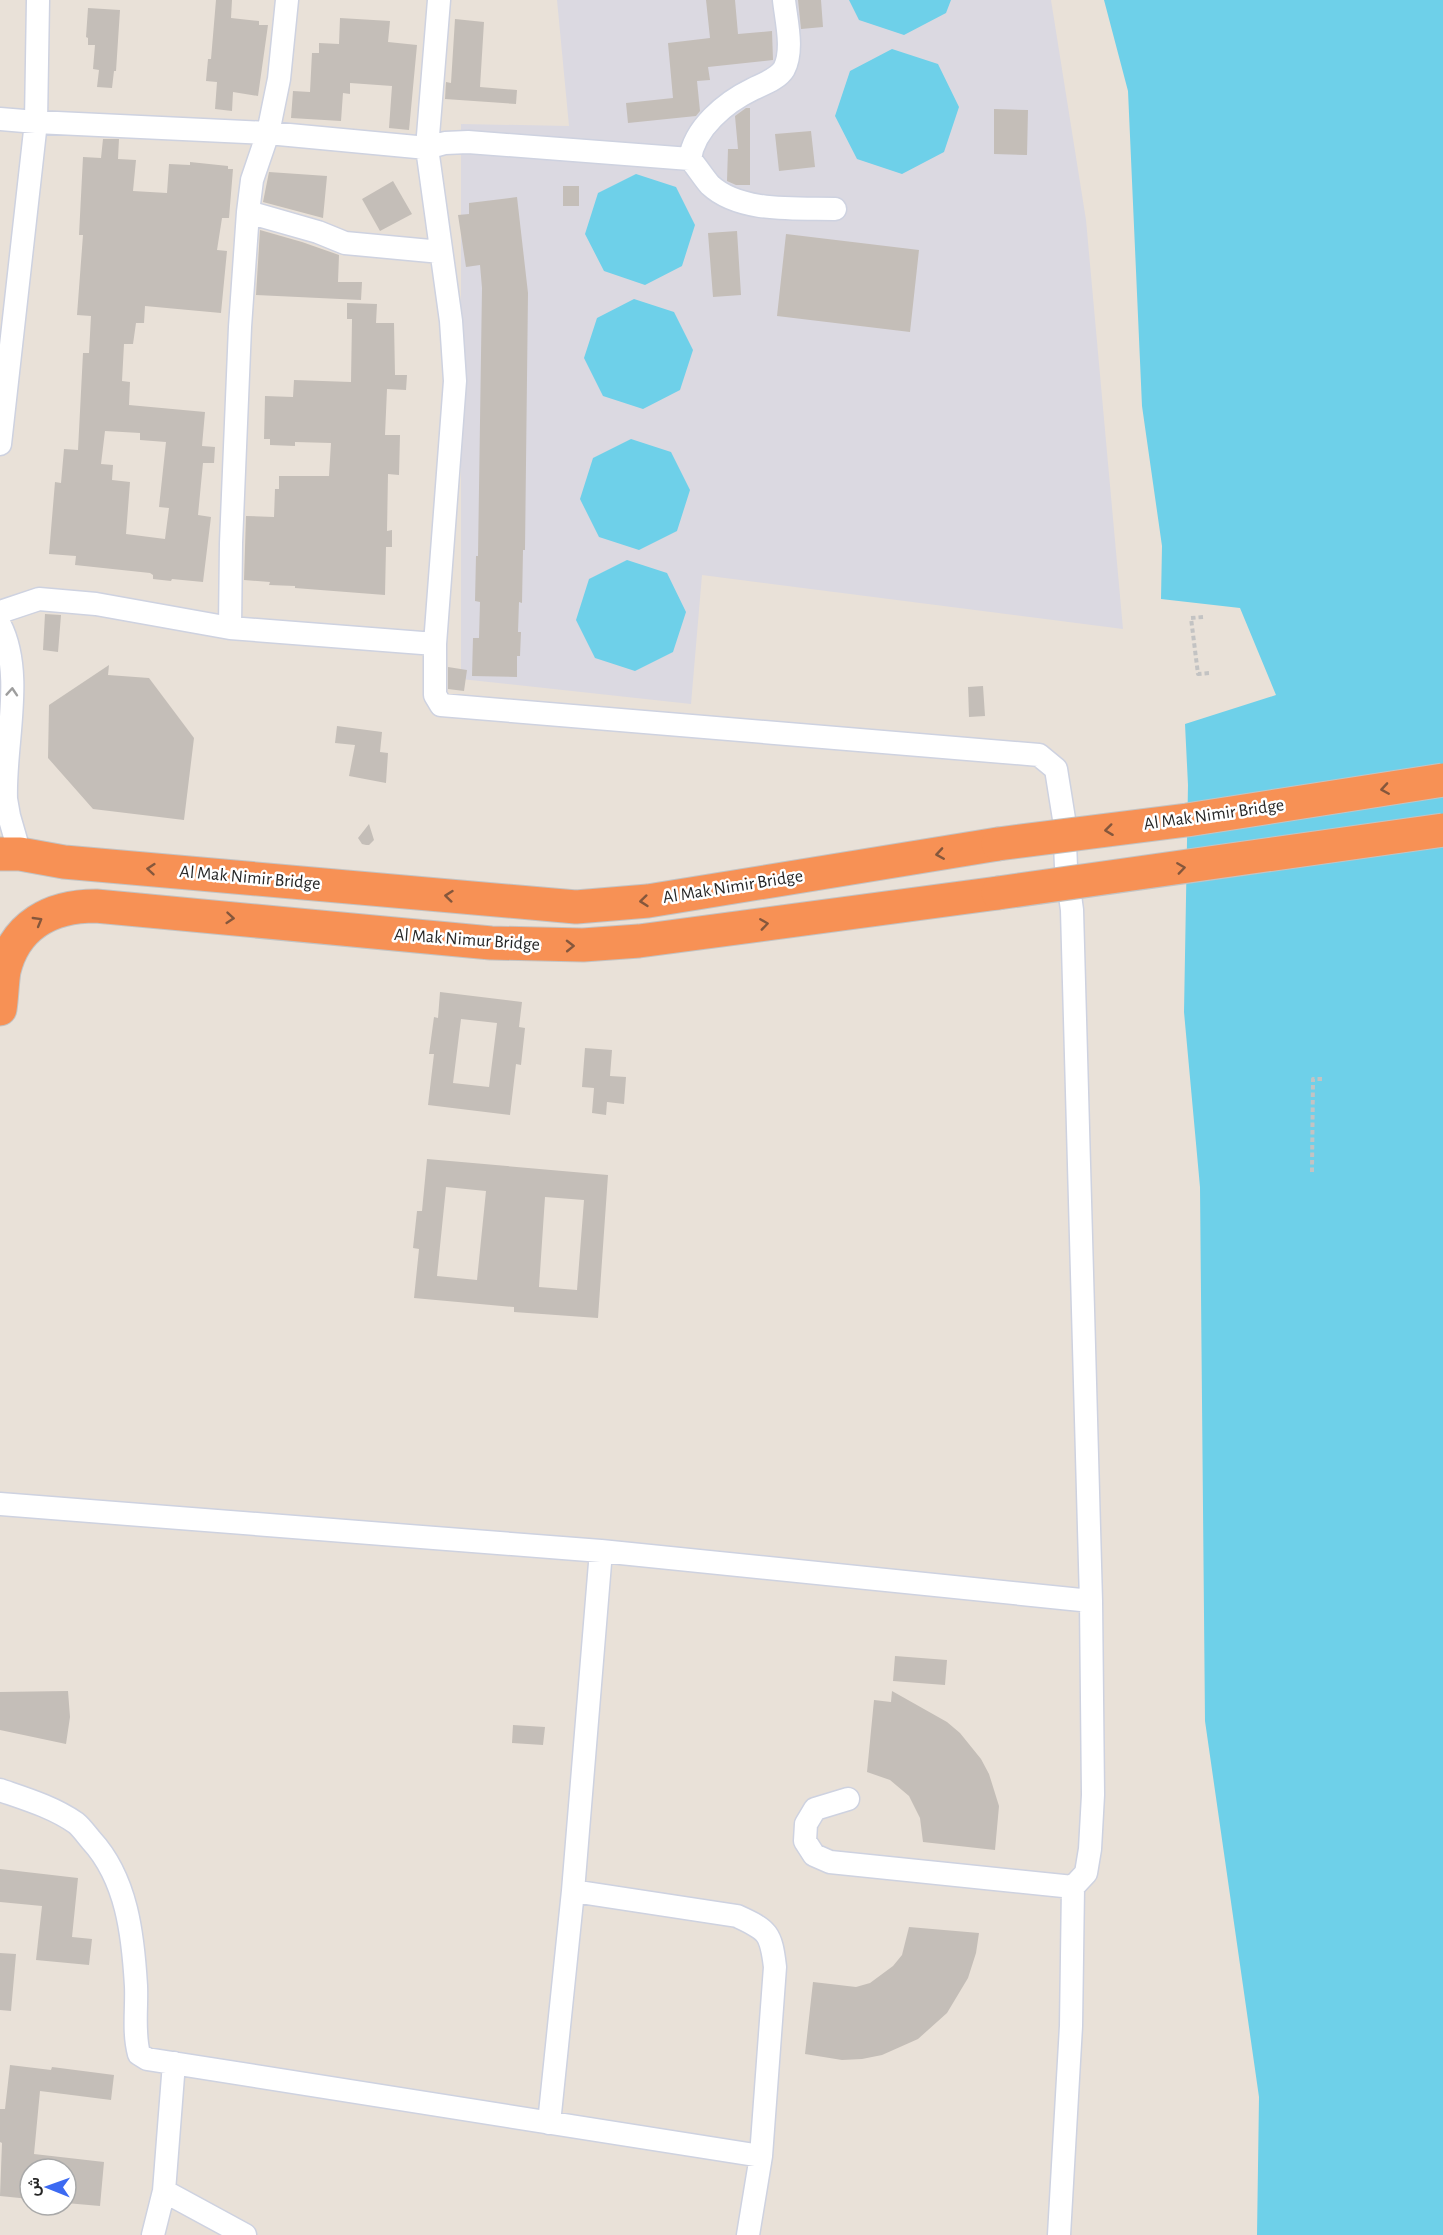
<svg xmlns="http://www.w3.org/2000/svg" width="1443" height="2235" font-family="'Alegreya Sans',Vazirmatn,sans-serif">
	<rect width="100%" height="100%" fill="#e9e1d8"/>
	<path fill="#dbd9e1" d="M557 0H1051L1086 220 1123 629 702 575 691 704 461 679V124L569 126Z"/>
	<path fill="#6ed0e9" d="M849 0H951L946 13 904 35 859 20Z
		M1104 0H1443V2235H1257L1259 2097 1205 1721 1200 1187 1184 1012 1188 785 1185 724 1276 695 1240 608 1161 599 1162 546 1142 406 1128 91Z
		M892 49 938 64 959 107 944 152 902 174 857 159 835 116 850 71Z
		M636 174 676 187 695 225 682 266 645 285 604 271 585 234 598 193Z
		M634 299 674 312 693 350 680 390 643 409 603 396 584 358 597 318Z
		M631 439 671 452 690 490 677 531 639 550 599 537 580 499 593 458Z
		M627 560 667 573 686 612 673 652 635 671 595 658 576 620 589 579Z"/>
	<path fill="#c4beb8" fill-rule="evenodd" d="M216 0H232L231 18 259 21V25H268L258 96 233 92 232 111 215 109 217 82 206 81 208 59H211Z
		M706 0H735L738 34 772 31 773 60 708 67 710 80 697 81 700 111 696 116 628 123 626 103 673 98 668 43 710 38Z
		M798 0H821L823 27 801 29Z
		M88 8 120 10 116 71H114L112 88 97 87 99 70 93 69 95 45H88V38L86 37Z
		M340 18 390 21 388 42 417 45 409 130 389 128 392 86 350 83V94L343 93 341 121 291 118 293 91 310 92 312 53H319V43L339 44Z
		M455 19 484 22 480 87 517 90 516 104 445 99 446 82 451 83Z
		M746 108H750V185H736L727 181 728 149H738L735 116Z
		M994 109 1028 110 1027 155 994 154Z
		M811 131 815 167 779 171 775 134Z
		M103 139H119L118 159 136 160 133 191 167 193 169 164 190 165V162L228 166V169H233L229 218H222L217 250 227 251 221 313 145 306 144 323H136L133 344H124L122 381 130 382 129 405 205 412 202 446 215 447 214 463H203L198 515 211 517 203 582 172 579 171 581 153 579V575L150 573 75 565 76 556 49 554 55 482 61 483 64 449 78 450 83 353H89L91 316 77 315 83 235H79L83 157 101 158ZM105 431 140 433V440L166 442 159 507 169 508 165 539 126 534 130 482 112 480 113 465 101 464Z
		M269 172 327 176 323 218 263 202Z
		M393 181 412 214 380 231 362 199Z
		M563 186H579V206H563Z
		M517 197 528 293 525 550H523L522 603 519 602 518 632H521L520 656H517V677L472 676 473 638H479L480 602 475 601 476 556H478L482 288 480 265 466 267 458 215 469 214V203Z
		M260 230 302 242 339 255 338 282H362L361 300 256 295Z
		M737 231 741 295 713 297 708 233Z
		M786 234 919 250 910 332 777 316Z
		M347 303 377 304 376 323H394L395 375H407L406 390 387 389 385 435H400L399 475 388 474 387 531 392 530V547H386L385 595 295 588V586L269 585 270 582 244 580 246 516 274 517 275 489H279V476H329L331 443 295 442V446L270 445V439H264L265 396 293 397 294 380 351 382 352 319H347Z
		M45 614 61 615 58 652 43 650Z
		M109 665 108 675 149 678 194 738 184 820 93 809 48 758 49 705Z
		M448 667 467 670 464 691 448 689Z
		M983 686 985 716 969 717 968 687Z
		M337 726 382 732 380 752 388 753 386 783 349 776 355 745 335 743Z
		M369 824 374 840 369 845H366L362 844 358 838Z
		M440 992 522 1002 519 1027 525 1028 521 1065 516 1064 510 1115 428 1105 434 1054H429L434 1017 438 1018ZM461 1019 497 1023 489 1087 453 1083Z
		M585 1048 612 1050 610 1076 626 1077 624 1104 607 1102 606 1115 592 1113 594 1088 582 1087Z
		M427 1159 608 1175 598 1318 514 1312V1307L414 1298 419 1249 413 1248 417 1211H422ZM446 1187 486 1191 477 1280 437 1276ZM545 1197 584 1200 577 1290 539 1287Z
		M895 1656 947 1660 945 1685 893 1681Z
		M68 1691 70 1717 66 1744 0 1730V1692Z
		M892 1691 947 1722 960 1733 981 1759 989 1774 999 1806 995 1850 923 1842 920 1818 909 1796 890 1780 867 1772 874 1700 891 1702Z
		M513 1725 545 1727 543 1745 512 1743Z
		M0 1869 78 1878 72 1937 92 1939 89 1965 36 1960 42 1906 0 1902Z
		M909 1927 979 1933 976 1953 968 1978 947 2013 918 2039 882 2055 862 2059 842 2060 805 2054 813 1982 856 1987 870 1983 893 1966 902 1955Z
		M0 1953 16 1954 11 2011 0 2010Z
		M10 2065 51 2070 52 2067 114 2075 111 2100 40 2091 34 2154 104 2162 100 2206 66 2203V2169H30V2199L0 2196 2 2143 0 2142V2109H5Z"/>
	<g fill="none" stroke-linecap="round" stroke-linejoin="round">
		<defs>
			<path id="minor" d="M38 0 36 122 268 133 427 148 445 143 468 142 690 159
				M439 0 427 148 451 321 455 381 435 644V695L441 705 1039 755 1056 769 1064 819 1066 867 1072 910 1091 1601 1093 1795 1090 1849 1086 1873 1073 1887 1071 2026 1059 2235
				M784 0C786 20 794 50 784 69 778 79 763 84 753 89 726 102 694 128 690 159 697 167 703 177 710 185 740 213 797 208 835 209
				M0 119 36 122 0 444
				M248 212 318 232 345 243 441 252
				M0 612 39 599 96 604 230 628 435 644
				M0 625C25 674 4 744 6 799L9 816 20 854
				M230 628 231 543 240 327 248 212 252 180 268 133 279 79 287 0
				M0 1504 601 1551 1091 1601
				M0 1790C26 1799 53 1807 76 1823 81 1827 86 1834 91 1840 127 1879 133 1935 136 1986 137 2008 133 2032 139 2054L147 2059 761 2156
				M848 1799 815 1809 806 1824 805 1841 814 1855 830 1862 1073 1887
				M573 1891 737 1916C768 1930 771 1933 775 1967L761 2156 748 2235
				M549 2123 573 1891 601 1551
				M164 2191 245 2235
				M153 2235 164 2191 174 2063"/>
			<path id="highway" d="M0 854H20L64 862 576 907 648 901 998 844
				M0 1009C2 997 2 983 4 971 15 925 51 906 96 906L491 943 583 945 639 941 998 893"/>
		</defs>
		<use href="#minor" stroke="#ced2e0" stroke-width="25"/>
		<use href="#highway" stroke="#c3c3c3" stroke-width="35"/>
		<path stroke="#c3c3c3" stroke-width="4" stroke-dasharray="4.5 3" stroke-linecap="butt" d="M1203 617 1191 618 1198 674 1210 673
			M1312 1172 1313 1079H1325"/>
		<use href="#minor" stroke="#fff" stroke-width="22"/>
		<use href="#highway" stroke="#f79155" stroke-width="33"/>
		<defs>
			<path id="highway-bridge" d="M998 844 1187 820 1443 780
				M998 893 1443 830"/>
		</defs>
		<use href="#highway-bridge" stroke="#c3c3c3" stroke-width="35" stroke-linecap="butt"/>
		<use href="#highway-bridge" stroke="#f79155" stroke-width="33"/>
	</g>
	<defs><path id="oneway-chevron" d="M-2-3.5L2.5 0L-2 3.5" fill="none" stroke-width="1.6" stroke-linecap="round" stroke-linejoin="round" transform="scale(1.5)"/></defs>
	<use stroke="#9e9e9e" href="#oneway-chevron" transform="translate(12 692) rotate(-86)"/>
	<g stroke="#85573c">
		<use href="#oneway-chevron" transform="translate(1385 789) rotate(171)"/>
		<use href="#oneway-chevron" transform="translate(1109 830) rotate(173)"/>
		<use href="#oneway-chevron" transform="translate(940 854) rotate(171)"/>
		<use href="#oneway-chevron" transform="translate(1181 868) rotate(-8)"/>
		<use href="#oneway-chevron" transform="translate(151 869) rotate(-175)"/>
		<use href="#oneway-chevron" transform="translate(449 896) rotate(-174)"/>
		<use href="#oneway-chevron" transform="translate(644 901) rotate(174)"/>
		<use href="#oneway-chevron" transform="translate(230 918) rotate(5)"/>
		<use href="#oneway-chevron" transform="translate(38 921) rotate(-30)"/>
		<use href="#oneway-chevron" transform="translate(764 924) rotate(-8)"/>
		<use href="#oneway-chevron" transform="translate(570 946) rotate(-1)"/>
	</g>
	<g text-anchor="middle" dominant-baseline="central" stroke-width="5" stroke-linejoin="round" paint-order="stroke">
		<g font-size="18" fill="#272727" stroke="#fff">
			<text transform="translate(1214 815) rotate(-8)">Al Mak Nimir Bridge</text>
			<text transform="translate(250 878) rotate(5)">Al Mak Nimir Bridge</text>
			<text transform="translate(733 887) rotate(-9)">Al Mak Nimir Bridge</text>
			<text transform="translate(467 940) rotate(4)">Al Mak Nimur Bridge</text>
		</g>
	</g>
	<g transform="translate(48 2187) rotate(271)"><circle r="28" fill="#ffffff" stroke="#a9a9a9" stroke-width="1.5"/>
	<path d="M0-4.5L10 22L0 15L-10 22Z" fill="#3c6af2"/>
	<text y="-9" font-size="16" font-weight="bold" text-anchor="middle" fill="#272727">ش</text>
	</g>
</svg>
